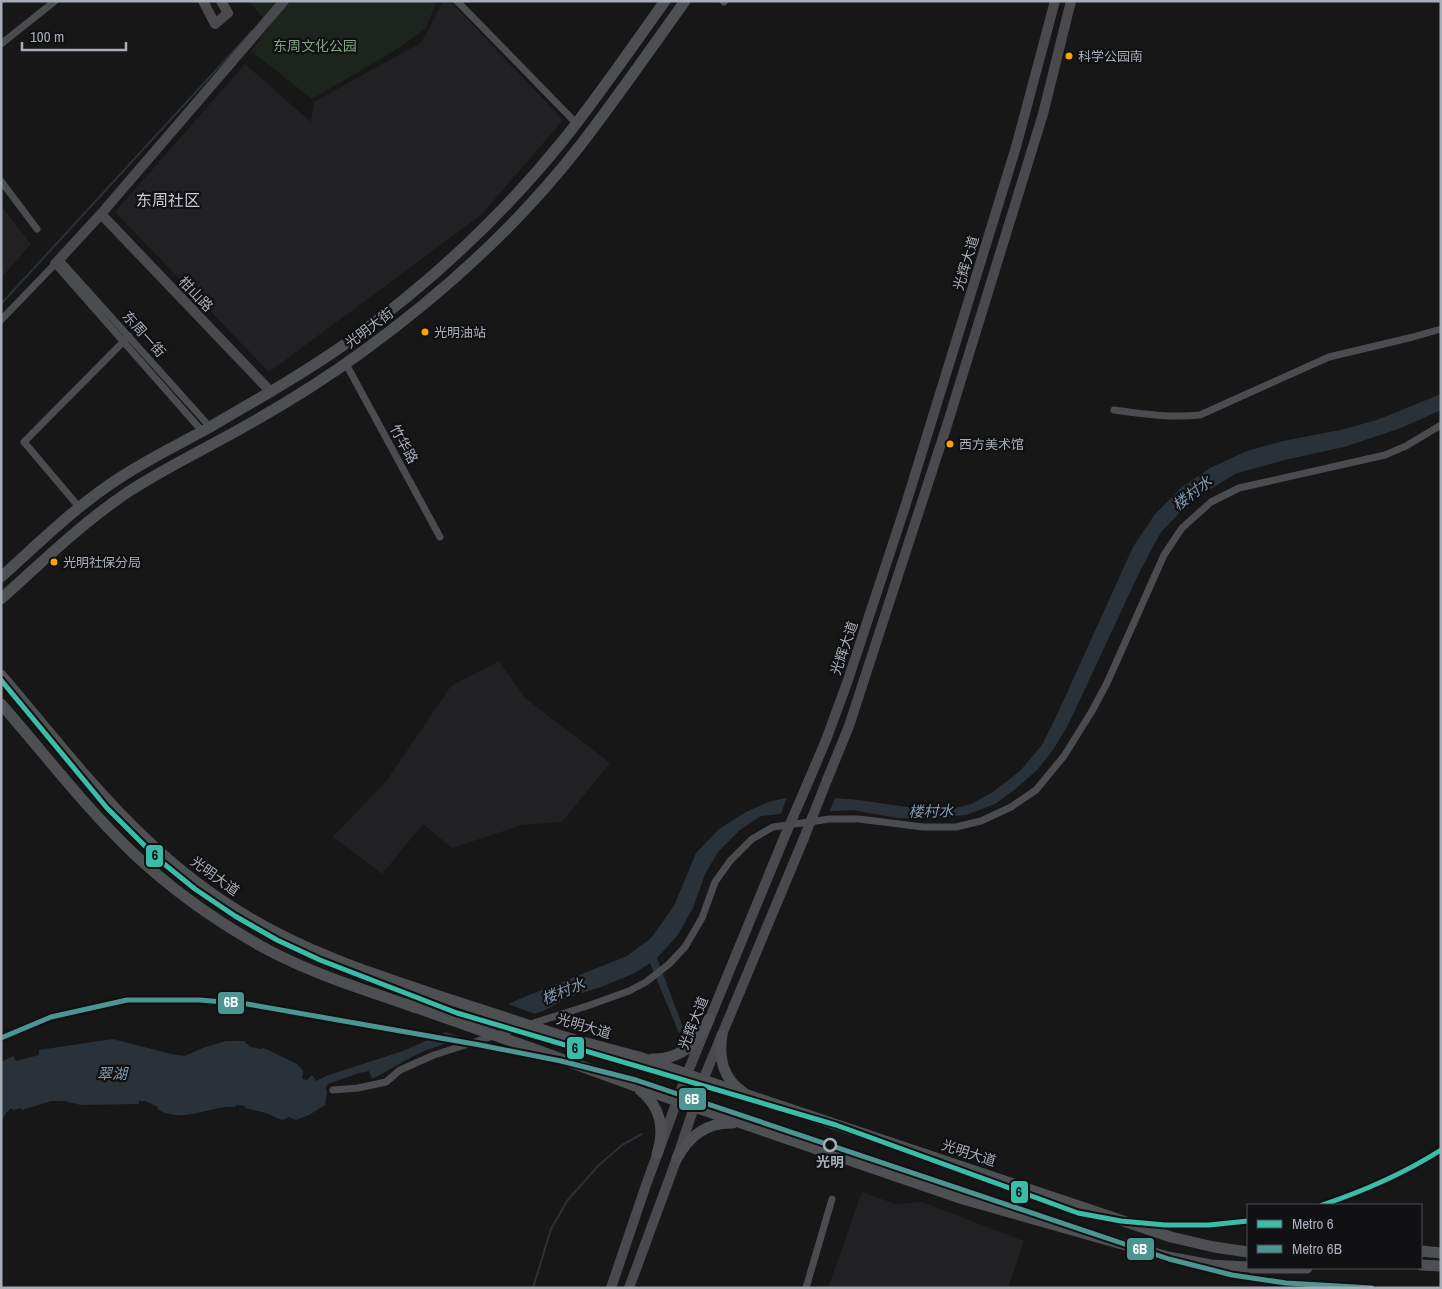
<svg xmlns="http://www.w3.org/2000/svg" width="1442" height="1289" font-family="'Archivo Narrow','Noto Sans SC',sans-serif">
	<rect width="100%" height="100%" fill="#171717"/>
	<path fill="#212123" d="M443 1H450L563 120 481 215 269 372 115 212 245 64 311 122 314 102 422 42Z
		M1 206 31 244 1 278Z
		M499 661 525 698 610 763 562 822 522 825 452 848 423 824 382 874 333 837 387 780 451 686Z
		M862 1192 895 1204 922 1202 1024 1241 1008 1288H828Z"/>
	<path fill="#1d241e" d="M249 1H437L426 28 394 51 312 99 251 51 270 26Z"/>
	<path fill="#2a3239" d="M1441 394V410L1401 428 1344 447 1289 459 1237 473 1192 500 1161 532 1139 573 1069 723 1053 750 1037 770 1013 791 995 804 966 815 930 819 897 818 852 810 780 814 761 816 740 830 718 852 705 874 693 908 677 936 657 958 684 1030 679 1033 650 963 635 973 601 987 569 997 543 1011 424 1051C406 1059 390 1070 372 1079L369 1071 359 1073 328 1084 325 1088 327 1091 325 1105 309 1115 296 1120 289 1117 282 1120 266 1113 245 1108V1106L236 1105 235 1107C209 1105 185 1125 157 1109L158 1107 145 1101H139V1104L81 1105 64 1101H51L22 1110 21 1108 13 1110 11 1108 6 1113 1 1122V1062L13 1056 16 1061 39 1055V1050L113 1039 171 1054 185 1056 203 1048 226 1041H244L251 1047 261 1049 264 1048 297 1064 303 1071 302 1079 307 1080 312 1075 316 1081 326 1076 403 1051 524 997 627 956 651 938 674 906 696 853 719 829 744 813 768 802 786 798H835L858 800 921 809 947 810 971 804 993 792 1020 771 1042 745 1056 717 1133 547 1155 514 1181 488 1210 468 1247 451 1283 441 1340 430 1377 420Z"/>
	<path fill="#171717" d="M788 795 836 796 828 815 780 816Z
		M505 1003 538 1015 467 1039 442 1031Z"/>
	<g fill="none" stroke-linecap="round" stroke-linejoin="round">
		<path stroke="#2a3239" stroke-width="2" d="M1 304 252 31
			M533 1288 551 1229 567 1201 598 1166 622 1145 642 1134"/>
		<path stroke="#4b4c50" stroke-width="7" d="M457 1 576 123
			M723 1 724 2
			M1 44 55 1
			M1 181 37 229
			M59 259 210 427
			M1 320 55 264 202 431
			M346 364 440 537
			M1114 410C1143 414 1171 418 1200 415L1329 357 1413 337 1441 329
			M79 507 24 442 129 336
			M333 1090 358 1088 386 1082 400 1070 434 1055 590 1005 629 991 646 982 669 964 685 947 702 918 715 882 730 861 752 839 773 827 830 819H859L923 827H956L981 821 1011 807 1036 790 1064 756 1092 711 1107 683 1164 555 1182 528 1211 502 1239 488 1385 455 1406 446 1441 425
			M806 1288 832 1199"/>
		<path stroke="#4a4a4e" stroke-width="10" d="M203 1 215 24 228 13 221 1
			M101 214 271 392
			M55 264 101 214 284 1
			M809 780 826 740 847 683 905 507 1016 147 1055 1
			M827 780 849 726 948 422 1043 114 1071 1
			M611 1288 646 1185 687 1074 784 838
			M629 1288 677 1158 703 1080 804 838"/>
		<path stroke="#4d4f52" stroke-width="11" d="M1 577C40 542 77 505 121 477 147 460 175 446 203 431 253 402 303 374 351 340 430 283 503 215 565 138 600 94 632 47 665 1
			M1 599C42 562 82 523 128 492 166 467 209 447 249 424 288 402 325 379 362 352 442 294 518 225 579 147 616 99 650 50 685 1
			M1 675C48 730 92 788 144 837 184 876 230 909 279 934 331 961 387 978 442 997
			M1 704C44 753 84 806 132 852 173 891 220 924 270 951 316 975 365 990 414 1007
			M722 1035C718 1057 723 1079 743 1092
			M568 1038 639 1057 703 1080 1171 1237 1214 1247 1248 1252
			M531 1048 677 1101 963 1199 1168 1257 1211 1265 1248 1267
			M652 1059C680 1060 698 1043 709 1019
			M640 1090C661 1107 665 1130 657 1154
			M677 1158C689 1136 708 1122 733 1123
			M1421 1251 1441 1253
			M1421 1265 1441 1266
			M1252 1268H1307"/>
		<path stroke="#4a4a4e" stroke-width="10" d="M784 838 809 780
			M804 838 827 780"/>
		<path stroke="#4d4f52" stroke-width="11" d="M442 997 568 1038
			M406 1004 531 1048"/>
		<defs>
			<path id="metro-1" d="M1 680 107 808 158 859 195 889 235 916 277 940 320 960 457 1013 836 1125 1078 1213 1121 1221 1165 1225H1209L1248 1221
				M1322 1205C1364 1191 1403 1174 1441 1150"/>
			<path id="metro-2" d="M1 1038 51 1017 127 1000H200L247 1004 480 1045 561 1061 636 1080 1169 1259 1232 1275 1286 1283 1372 1288"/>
		</defs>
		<use href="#metro-1" stroke="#111113" stroke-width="9"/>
		<use href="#metro-2" stroke="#111113" stroke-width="9"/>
		<use href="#metro-1" stroke="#3abca8" stroke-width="5"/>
		<use href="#metro-2" stroke="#4b9692" stroke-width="5"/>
	</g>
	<g fill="#f7a600" stroke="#111113" stroke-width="2">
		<circle cx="1069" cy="56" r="4.5"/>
		<circle cx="425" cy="332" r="4.5"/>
		<circle cx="950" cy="444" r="4.5"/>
		<circle cx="54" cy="562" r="4.5"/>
	</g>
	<circle fill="#111113" stroke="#a8adb8" stroke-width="2.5" cx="830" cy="1145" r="6"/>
	<g text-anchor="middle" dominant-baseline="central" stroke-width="4.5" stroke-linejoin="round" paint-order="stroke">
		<g font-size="13" fill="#a8adb8" stroke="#111113" text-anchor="start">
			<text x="1078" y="56">科学公园南</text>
			<text x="434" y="332">光明油站</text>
			<text x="959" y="444">西方美术馆</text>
			<text x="63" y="562">光明社保分局</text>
		</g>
		<g font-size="14" fill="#7fa381" stroke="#111113">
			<text x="315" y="46">东周文化公园</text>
		</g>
		<g font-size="14" fill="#a8adb8" stroke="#111113">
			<text transform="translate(966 263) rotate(-73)">光辉大道</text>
			<text transform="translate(196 294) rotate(46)">柑山路</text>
			<text transform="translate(369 328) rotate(-37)">光明大街</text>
			<text transform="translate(144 334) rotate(48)">东周一街</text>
			<text transform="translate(404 444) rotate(61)">竹华路</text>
			<text transform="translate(844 648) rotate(-71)">光辉大道</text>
			<text transform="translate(215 876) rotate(36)">光明大道</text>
			<text transform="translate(693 1023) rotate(-68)">光辉大道</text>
			<text transform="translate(584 1026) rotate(16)">光明大道</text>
			<text transform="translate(969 1153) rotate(18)">光明大道</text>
		</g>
		<g font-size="14" font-weight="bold" fill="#a8adb8" stroke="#111113">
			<text x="830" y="1162">光明</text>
		</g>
		<g font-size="15" font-style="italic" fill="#7f9bb3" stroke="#111113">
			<text transform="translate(1192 493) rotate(-38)">楼村水</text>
			<text transform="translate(931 811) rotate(-1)">楼村水</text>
			<text transform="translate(563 991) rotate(-22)">楼村水</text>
			<text x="112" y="1073">翠湖</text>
		</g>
		<g font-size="16" fill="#c9ccd4" stroke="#111113">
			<text x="168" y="200">东周社区</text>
		</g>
	</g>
	<g stroke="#111113" stroke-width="2">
		<rect x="145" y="844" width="19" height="24" rx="5" fill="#3abca8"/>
		<rect x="217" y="991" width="28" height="24" rx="5" fill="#4b9692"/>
		<rect x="566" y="1036" width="19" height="24" rx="5" fill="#3abca8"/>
		<rect x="678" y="1087" width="29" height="24" rx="5" fill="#4b9692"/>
		<rect x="1010" y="1180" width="19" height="24" rx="5" fill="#3abca8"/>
		<rect x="1126" y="1237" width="29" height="24" rx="5" fill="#4b9692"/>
	</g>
	<g font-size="14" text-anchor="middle" font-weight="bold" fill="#fff">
		<text x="231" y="1007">6B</text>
		<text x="692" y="1104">6B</text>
		<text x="1140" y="1254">6B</text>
	</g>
	<g font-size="14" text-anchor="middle" font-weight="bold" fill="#111">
		<text x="155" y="860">6</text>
		<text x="575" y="1053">6</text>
		<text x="1019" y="1197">6</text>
	</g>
	<rect width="1442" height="1289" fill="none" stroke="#a8adb8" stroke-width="5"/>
	<rect x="1247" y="1204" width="175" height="65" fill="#111113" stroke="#4d4f55"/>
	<rect x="1257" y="1220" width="25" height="8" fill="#3abca8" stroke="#4d4f55"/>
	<text x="1292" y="1229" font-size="15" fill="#a8adb8">Metro 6</text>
	<rect x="1257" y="1245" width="25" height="8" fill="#4b9692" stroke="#4d4f55"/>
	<text x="1292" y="1254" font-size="15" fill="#a8adb8">Metro 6B</text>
	<path d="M22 42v8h104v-8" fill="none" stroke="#a8adb8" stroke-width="2.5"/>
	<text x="30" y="42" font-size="15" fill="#a8adb8" stroke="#111113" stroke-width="4" paint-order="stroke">100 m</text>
</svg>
